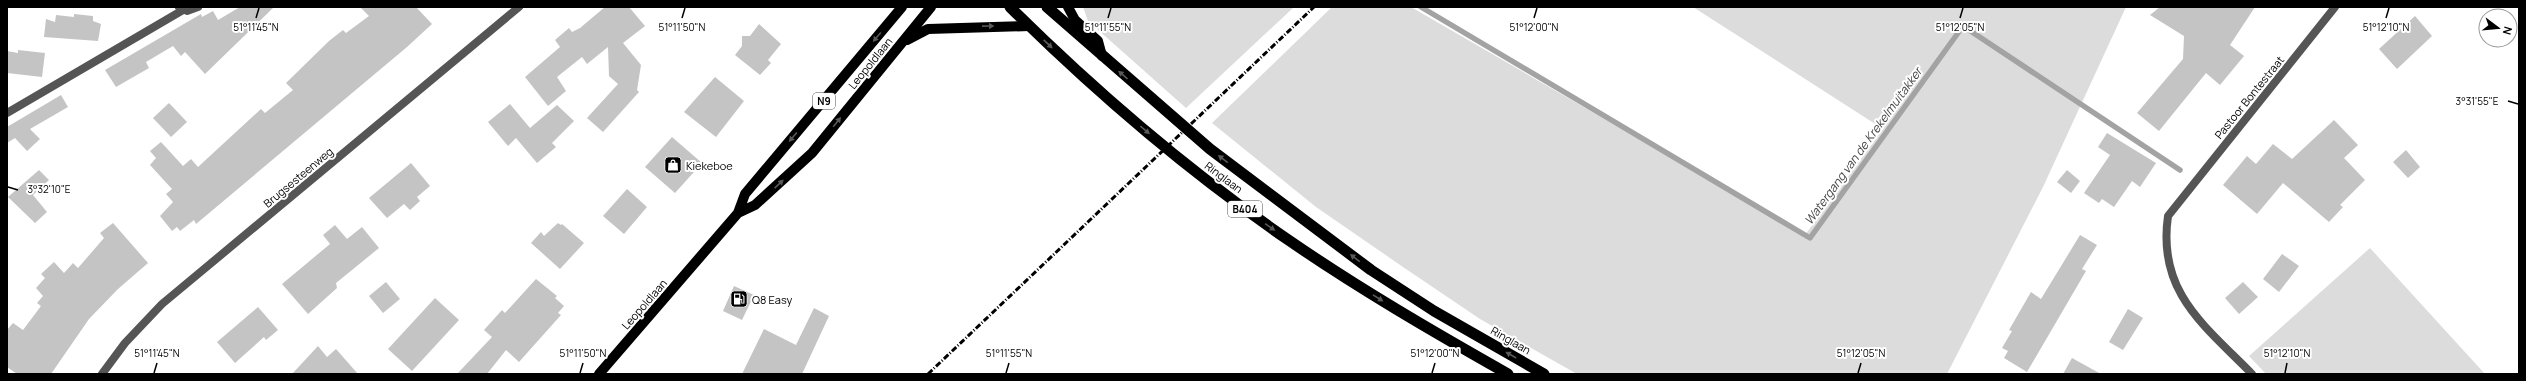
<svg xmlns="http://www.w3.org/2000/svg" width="2526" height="381" font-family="Manrope,sans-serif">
	<rect width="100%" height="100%" fill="#fff"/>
	<path fill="#dcdcdc" d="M1083 7H1294L1186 108 1088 21Z
		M1332 7H1411L1805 235 1883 129 1693 7H2126L2043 187 1947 374H1577L1480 319 1403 267 1316 207 1212 123Z
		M2370 248 2485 374H2266L2249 356Z"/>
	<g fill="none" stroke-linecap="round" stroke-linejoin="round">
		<path stroke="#a3a3a3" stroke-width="5.5" d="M1421 7 1810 238 1963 26 2180 170"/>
	</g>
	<path fill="#c4c4c4" d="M240 7H274L205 74 185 52 181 56 173 46 146 62 149 68 116 87 105 70 201 14 202 17 213 11 218 20Z
		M360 7H416L432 24 407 47 196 224 194 220 180 231 177 227 172 231 160 216 173 202 166 194 172 189 150 165 156 158 150 151 161 142 183 166 191 159 198 167 261 109 265 113 293 90 286 83 329 41 343 30 346 33 369 16Z
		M605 7H629L645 26 623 43 641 65 637 90 639 92 603 132 587 118 618 84 609 76 608 47 587 64 582 57 557 77 566 91 548 106 525 77 560 47 555 40 569 28 572 32 580 28Z
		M2160 7H2255L2230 45 2244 56 2220 85 2206 73 2159 131 2137 113 2183 59 2184 36 2150 15Z
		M74 14 93 16V21L101 24 98 41 44 37 46 19 55 22 56 15 74 17Z
		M2415 16 2432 36 2397 69 2379 49Z
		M759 24 781 44 768 60 771 63 760 75 735 55 742 46V36H750Z
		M18 50 45 53 42 77 7 73V51L18 53Z
		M715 77 744 101 716 137 684 112Z
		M61 95 68 107 30 129 40 139 27 151 15 138 7 143V127Z
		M169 103 187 122 171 137 153 118Z
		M510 104 530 128 557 105 574 121 552 143 556 147 537 163 516 138 508 146 488 122Z
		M2334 120 2358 145 2344 158 2365 180 2340 205 2343 207 2329 222 2283 183 2257 214 2223 185 2247 156 2256 164 2273 144 2292 159Z
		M2107 133 2156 163 2140 187 2132 181 2114 207 2102 199 2099 203 2084 193 2110 155 2098 147Z
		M672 137 702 163 675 193 645 167Z
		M2406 150 2420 167 2408 178 2393 162Z
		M411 163 430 186 417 197 420 201 410 210 404 204 387 218 369 198Z
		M39 170 49 180 33 195 47 212 35 223 8 197Z
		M2067 170 2080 181 2071 193 2057 182Z
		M627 189 647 207 624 234 603 216Z
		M113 223 148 263 118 289 89 319 51 374H17L7 367V330L13 323 23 330 41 306 37 303 43 296 36 288 45 278 41 274 54 262 64 273 73 263 78 268 104 238 100 233Z
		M558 223 561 225 562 224 584 243 560 269 531 243 541 232 544 236Z
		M335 225 347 239 362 227 379 248 336 283 337 288 308 314 282 284 330 244 323 235Z
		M2080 235 2097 245 2082 269 2086 271 2027 372 2004 358 2008 351 2002 348 2012 331 2009 330 2031 292 2041 299Z
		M2282 254 2299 266 2279 292 2263 279Z
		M536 279 557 296 555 298 564 306 558 313 561 315 519 362 506 350 487 374H457L492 337 484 330 502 310 505 313Z
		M386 282 400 299 383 313 369 296Z
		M2243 282 2258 297 2239 314 2225 298Z
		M734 286 754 295 742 320 723 311Z
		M435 298 459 320 412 371 388 349Z
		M258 307 278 330 266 340 264 337 235 363 217 342Z
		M814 308 829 316 802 374H742L764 329 796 345Z
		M2128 309 2143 318 2123 350 2109 342Z
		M318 346 327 357 336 349 358 374H292Z
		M2072 358 2101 374H2063Z"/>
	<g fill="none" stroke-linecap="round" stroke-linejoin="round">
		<path stroke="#555" stroke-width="8" d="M179 7 187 11 198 7
			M7 113 183 10"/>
		<path stroke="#555" stroke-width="8" d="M102 374 125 343 162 304 519 7
			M2252 374C2204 325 2157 292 2168 216L2335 7"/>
		<path stroke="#000" stroke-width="10" d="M1068 7 1075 20 1098 41 1102 56
			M907 40 928 29 1029 26
			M738 213 755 205 812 153 931 7
			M599 374 738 213 745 194 902 7"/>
		<path stroke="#000" stroke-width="11" d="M1010 7C1095 91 1188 171 1287 239 1358 288 1432 331 1508 374
			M1047 7 1210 149 1371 270 1434 311 1544 374"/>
		<path stroke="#000" stroke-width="3" stroke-dasharray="6 2 1 2" stroke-linecap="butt" d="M928 374 1314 7"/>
	</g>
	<defs><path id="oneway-solid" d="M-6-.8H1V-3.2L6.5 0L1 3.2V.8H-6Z"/></defs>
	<g fill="#595959">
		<use href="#oneway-solid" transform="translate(988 26) rotate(-1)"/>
		<use href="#oneway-solid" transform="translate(877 37) rotate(130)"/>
		<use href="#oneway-solid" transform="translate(1048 44) rotate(43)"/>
		<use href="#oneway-solid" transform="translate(1123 75) rotate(-139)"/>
		<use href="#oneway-solid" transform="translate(837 122) rotate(-51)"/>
		<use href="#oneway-solid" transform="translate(1145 130) rotate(40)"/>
		<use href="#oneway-solid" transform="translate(793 137) rotate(130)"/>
		<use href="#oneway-solid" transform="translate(1223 159) rotate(-143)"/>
		<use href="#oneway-solid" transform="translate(779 184) rotate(-43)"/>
		<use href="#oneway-solid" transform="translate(1270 227) rotate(35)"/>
		<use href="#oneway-solid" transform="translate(1355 258) rotate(-142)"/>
		<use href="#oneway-solid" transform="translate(1378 298) rotate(32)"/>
		<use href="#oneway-solid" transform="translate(1511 355) rotate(-150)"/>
	</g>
	<path fill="none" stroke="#000" stroke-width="1.5" d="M256 18 259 8M682 18 685 8M1108 18 1111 8M1534 18 1537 8M1960 18 1963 8M2386 18 2389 8M2508 101 2518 104M8 187 18 190M154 373 157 363M580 373 583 363M1006 373 1009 363M1432 373 1435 363M1858 373 1861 363M2285 373 2287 363"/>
	<defs>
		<symbol id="shop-square" viewBox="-11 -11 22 22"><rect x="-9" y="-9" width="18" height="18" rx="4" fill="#000" stroke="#fff"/><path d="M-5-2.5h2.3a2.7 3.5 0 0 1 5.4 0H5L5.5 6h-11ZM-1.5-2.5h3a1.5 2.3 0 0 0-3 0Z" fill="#fff"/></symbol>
		<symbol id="fuel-square" viewBox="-11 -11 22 22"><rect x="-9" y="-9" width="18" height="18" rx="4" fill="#000" stroke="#fff"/><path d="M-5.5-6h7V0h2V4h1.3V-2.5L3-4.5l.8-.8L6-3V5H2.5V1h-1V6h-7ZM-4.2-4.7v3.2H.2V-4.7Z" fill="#fff"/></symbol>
	</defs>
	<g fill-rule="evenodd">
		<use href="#shop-square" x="663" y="155" width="20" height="20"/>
		<use href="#fuel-square" x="729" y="289" width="20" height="20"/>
	</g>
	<g text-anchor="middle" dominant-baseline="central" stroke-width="4" stroke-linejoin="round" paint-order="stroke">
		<g fill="#fff" stroke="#4c4c4c" stroke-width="1">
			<rect x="813" y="93" width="22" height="16" rx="3"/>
			<rect x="1228" y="201" width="34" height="16" rx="3"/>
		</g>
		<g font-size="10" font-weight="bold" fill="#000">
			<text x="824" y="101">N9</text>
			<text x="1245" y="209">B404</text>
		</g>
		<g font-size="11" fill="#000" stroke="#fff">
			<text transform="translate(870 63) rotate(-51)">Leopoldlaan</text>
			<text transform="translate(2249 97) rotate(-51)">Pastoor Bontestraat</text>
			<text transform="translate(298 177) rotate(-40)">Brugsesteenweg</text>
			<text transform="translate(1224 177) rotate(37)">Ringlaan</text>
			<text transform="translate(644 304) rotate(-49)">Leopoldlaan</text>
			<text transform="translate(1511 340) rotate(30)">Ringlaan</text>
		</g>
		<g font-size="11" fill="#000" stroke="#fff" text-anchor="start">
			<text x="686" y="165">Kiekeboe</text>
			<text x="752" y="299">Q8 Easy</text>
		</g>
		<g font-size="12" font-style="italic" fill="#444" stroke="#fff">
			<text transform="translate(1863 146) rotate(-54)">Watergang van de Krekelmuitakker</text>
		</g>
	</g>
	<g font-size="10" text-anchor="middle" fill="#000" stroke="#fff" stroke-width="4" stroke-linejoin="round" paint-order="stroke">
		<text x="256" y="31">51°11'45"N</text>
		<text x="682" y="31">51°11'50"N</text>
		<text x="1108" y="31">51°11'55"N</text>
		<text x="1534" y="31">51°12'00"N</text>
		<text x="1960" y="31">51°12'05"N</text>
		<text x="2386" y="31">51°12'10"N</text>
		<text x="2477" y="105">3°31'55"E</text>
		<text x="49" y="193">3°32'10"E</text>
		<text x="157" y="357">51°11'45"N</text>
		<text x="1009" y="357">51°11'55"N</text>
		<text x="2287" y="357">51°12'10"N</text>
		<text x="583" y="357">51°11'50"N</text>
		<text x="1435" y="357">51°12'00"N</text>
		<text x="1861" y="357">51°12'05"N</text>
	</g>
	<rect width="2526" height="381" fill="none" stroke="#000000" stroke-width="16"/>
	<g transform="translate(2498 28) rotate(106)"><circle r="19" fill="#ffffff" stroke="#999999"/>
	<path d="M0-3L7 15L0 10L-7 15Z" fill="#000000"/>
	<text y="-6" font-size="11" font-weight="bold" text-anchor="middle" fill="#000000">N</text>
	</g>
</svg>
